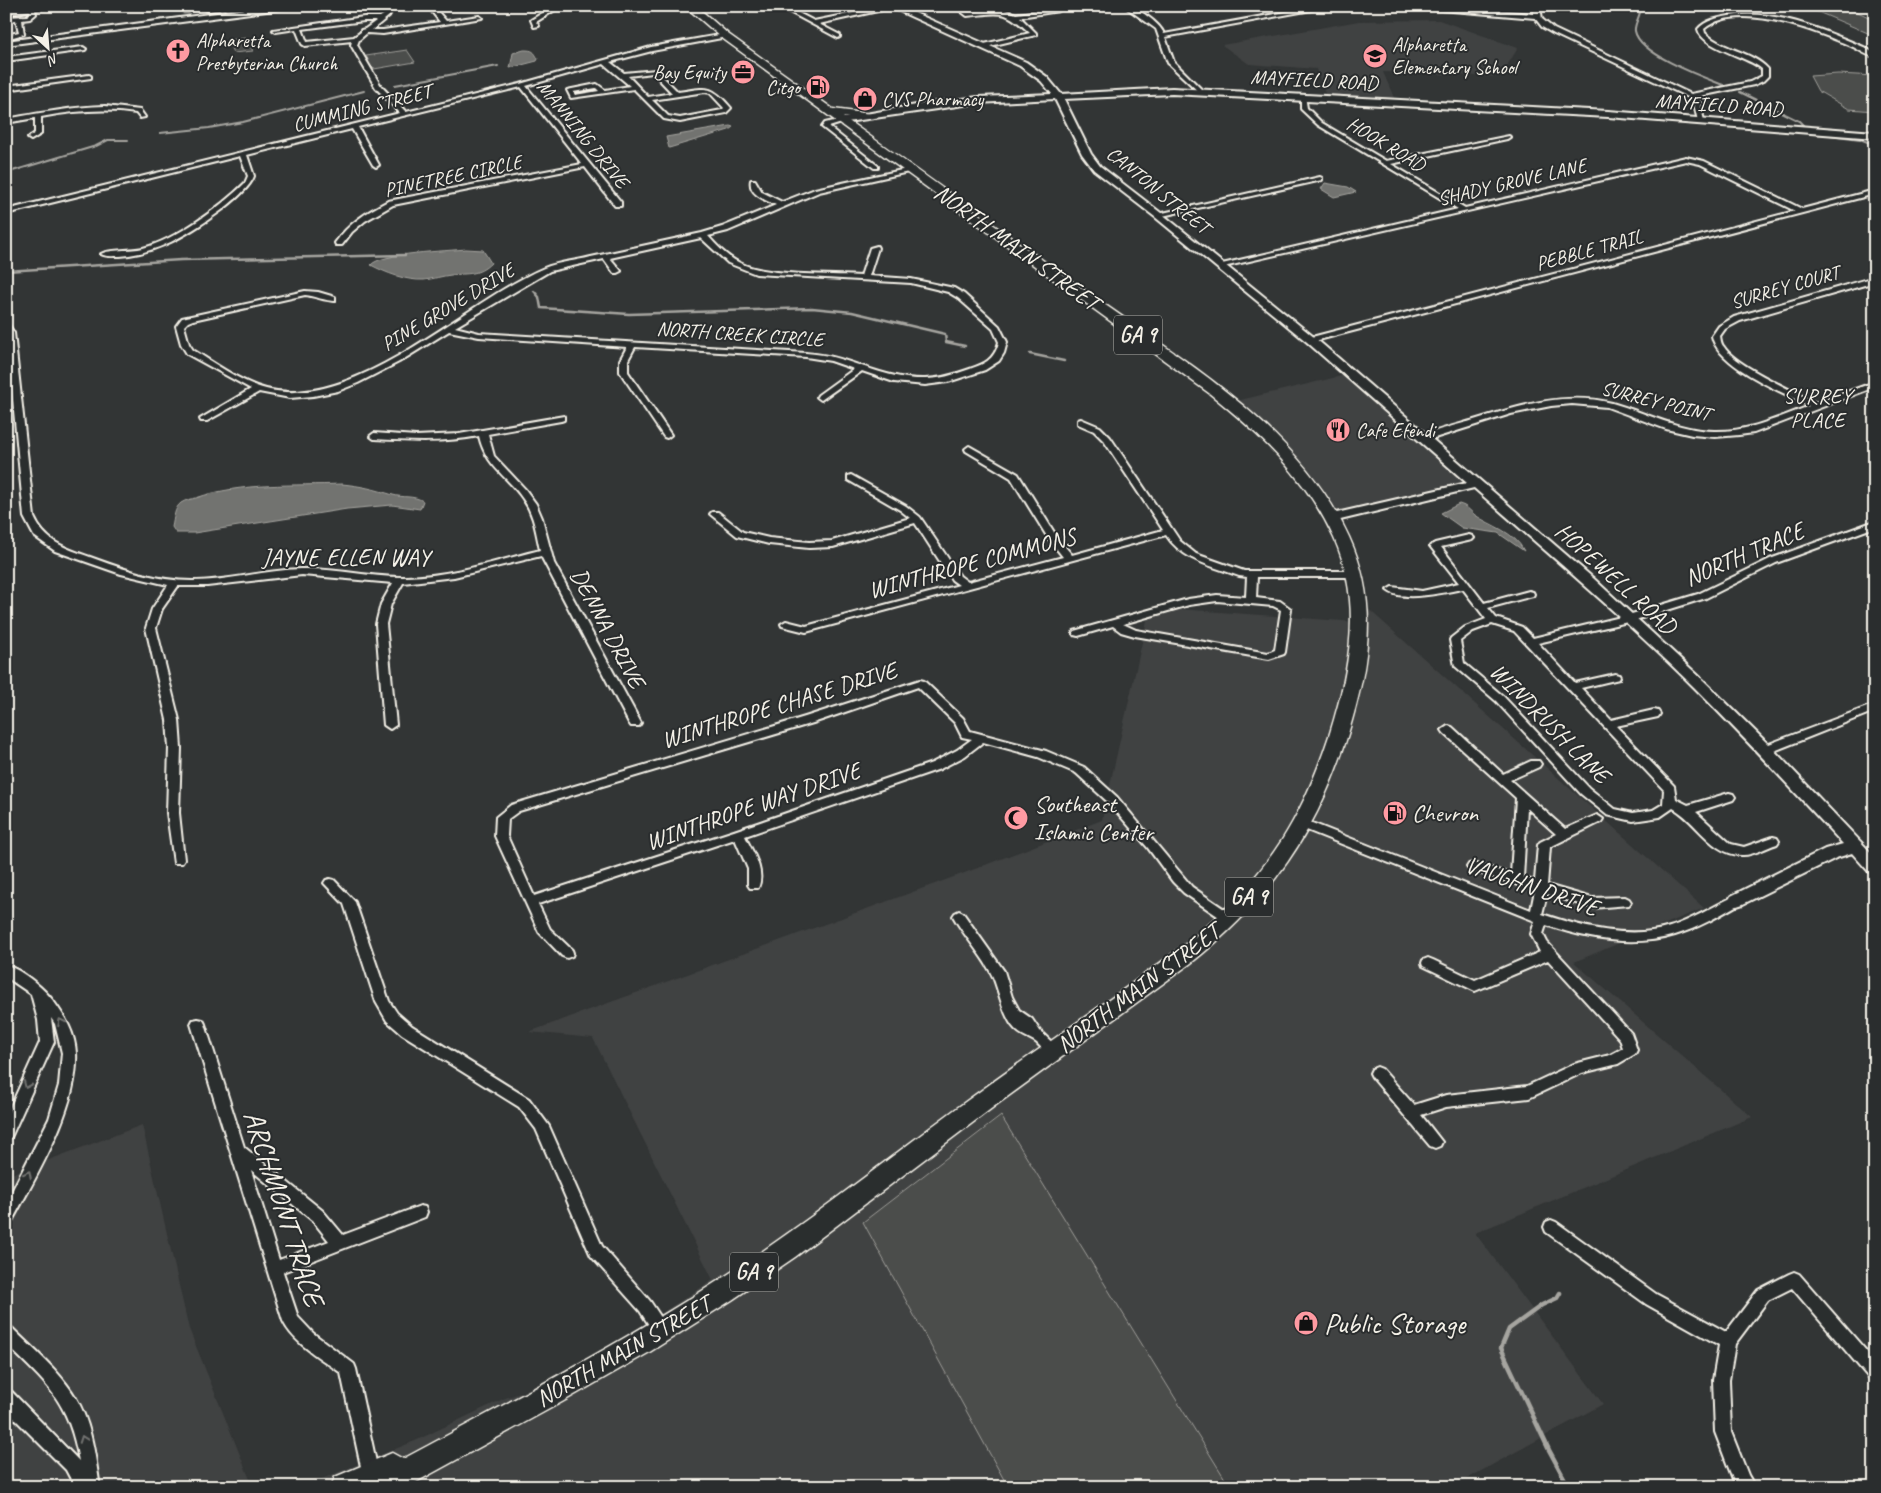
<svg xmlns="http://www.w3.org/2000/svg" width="1881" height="1493" font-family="Caveat,sans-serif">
	<rect width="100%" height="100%" fill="#323535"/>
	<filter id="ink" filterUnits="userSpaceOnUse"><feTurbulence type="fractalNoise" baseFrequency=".02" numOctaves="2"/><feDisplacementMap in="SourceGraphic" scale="10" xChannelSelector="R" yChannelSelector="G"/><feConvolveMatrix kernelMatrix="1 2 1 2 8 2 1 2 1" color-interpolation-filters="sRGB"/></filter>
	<g filter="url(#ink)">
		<path fill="#404242" d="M1439 20 1518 48 1500 77 1383 72 1395 100 1326 96 1316 69 1249 64 1222 45 1359 21Z
			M1354 373 1474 483 1331 517 1232 402Z
			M1356 598 1704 908 1574 962 1752 1117 1475 1233 1603 1404 1452 1487H1230L1000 1116 863 1222 1008 1487H302L415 1441 503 1399 559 1379 713 1280 593 1038 529 1032 962 874 1102 820 1150 607 1356 622Z
			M142 1125 189 1329 253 1487H6V1176Z"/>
		<path fill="#4b4d4c" stroke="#a09f9a" d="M1786 6H1845L1875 20V36L1818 12Z
			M246 38 253 51 233 53 228 40Z
			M407 50 415 62 374 69 367 62 369 61 366 56Z
			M1838 74 1875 76V111L1849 109 1818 91 1810 76Z
			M1001 1116 1230 1487H1008L863 1222Z"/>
		<path fill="#727370" stroke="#a6a5a0" d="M524 50C533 50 534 51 538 59L537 61 510 68 513 53Z
			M730 126 733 127 729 130 669 148 666 137Z
			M1325 183 1348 187 1356 192 1334 197 1321 189Z
			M466 249 483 250 491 263C478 276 468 273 451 275 442 276 433 279 424 280 406 281 386 273 371 265 380 253 448 251 466 249Z
			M342 484C362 486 374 489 393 495 403 498 413 495 423 501L420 509 392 505 347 509 194 533H176L172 527C174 519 174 508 181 503 185 500 192 499 196 498 242 482 294 486 342 484Z
			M1459 504C1467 506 1469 510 1475 515 1491 526 1515 532 1524 551L1498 533 1462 528 1441 513Z"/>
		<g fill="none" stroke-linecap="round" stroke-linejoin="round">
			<path stroke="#a6a5a0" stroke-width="2" d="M1666 6 1645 9 1640 12C1639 18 1634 25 1635 31 1639 54 1702 77 1723 85
				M395 85 498 66
				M1740 92 1799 121 1804 126
				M160 133 209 128 243 122 364 91
				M1822 134 1860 139 1875 145
				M6 173 96 146 108 140H128"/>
			<path stroke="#a6a5a0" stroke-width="2.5" d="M6 271 181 260 405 255
				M534 291 539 297 541 308 629 314 812 308 852 312 945 334 946 342 965 346
				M1030 354 1064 361"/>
			<path stroke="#a6a5a0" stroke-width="4.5" d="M1560 1293 1557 1298 1542 1305 1509 1329 1501 1348 1549 1450 1569 1487"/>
			<defs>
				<path id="minor" d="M39 6H56L35 10 36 14 30 19 22 20 24 34 6 39V35L19 32 16 20 6 21V17L27 16 30 14V11L6 14V10Z
					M181 6H187L188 12H184Z
					M198 6H234L209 11Z
					M388 6H394L389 16 372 30H383L440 22 429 8 403 11 400 9 412 6H433L446 21 479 16 482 18 383 34 367 33 359 40 357 45 381 86 406 112 520 84 651 47 725 34 727 35V37L652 51 610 62 624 73 656 70 678 92C707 88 711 84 731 108L726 113 680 122 664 119 634 89 571 98 567 90 597 84 605 90 630 86 604 64 526 86 621 202V206H615L585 167 393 205 365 221 352 232 342 245H336L335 243C349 223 367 212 388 201L582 164 521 87 358 127 379 165 376 167 373 165 352 129 247 155 254 176C247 197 187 236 164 245 150 251 135 255 120 256 113 256 106 257 101 254 109 249 132 251 143 248 175 240 222 206 245 183L248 176 240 156 6 214V210L400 113 376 88 351 45 352 41 305 46 302 44 296 29 276 32 273 30 364 17H380L385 14ZM364 21H376L365 29 361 30V32L354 37 307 42 302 29ZM653 73 672 93 648 97 628 76ZM596 88 599 91 575 95 573 92ZM705 92 710 93 724 108 722 110 680 118 668 116 652 100Z
					M554 6H561L536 22 539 26 534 27 531 20Z
					M888 6 896 7 819 24 840 35V37L838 38 782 8 787 7 814 21Z
					M954 6H961L968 12 1003 9 1016 14 1056 9 1059 11 1020 17 1036 33V35L982 48 979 46 980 45 1030 33C1003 8 1002 13 967 16Z
					M1124 6C1136 6 1160 23 1164 34L1319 6H1333L1165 37 1174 62 1204 92 1201 94 1168 63 1156 29Z
					M1394 6H1424L1534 14V6H1540L1542 19 1554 29 1691 94 1750 82 1762 76V69C1747 56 1702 48 1698 29 1706 20 1718 18 1729 16 1777 9 1823 30 1866 48L1875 54V57C1869 57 1858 49 1851 46 1816 31 1738 0 1704 29L1705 33C1723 50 1751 51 1768 69V76L1763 81 1754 85 1695 97 1700 103 1704 121 1701 123 1698 121 1694 104 1688 97 1554 34 1542 27 1535 18Z
					M83 47 86 49 85 50 6 61V57Z
					M89 75 91 76V78L6 90V86Z
					M1301 96H1305L1307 108 1322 123 1386 161 1509 136 1510 137 1507 139 1391 164 1465 208 1686 157 1704 161 1802 209 1875 190V194L1311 342 1307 340 1308 338 1795 211 1700 164 1686 161 1219 268V264H1222L1458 209 1318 125 1301 109Z
					M105 106 140 110 145 117 140 118 136 113C104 108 73 111 41 117V134L31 140 28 138 35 133V118L6 123V119C39 113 72 107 105 106Z
					M843 119 846 121 845 122 829 127 878 166V168H874L822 127 825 123Z
					M911 168 913 169V171L819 192 728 231 708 236C717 246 727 257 740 263 765 276 831 274 861 276L870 248 877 246 878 248 869 276 911 279 954 288 964 294 999 326 1007 342 1004 353 999 361 985 370 948 382 925 385 894 382 862 371 821 400 817 397 818 395 854 369 831 361 806 357 635 347 628 360V372L671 435 667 438 664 437 620 372V360L627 347 479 337 449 331 399 362 358 383 338 391 313 396 290 398 259 392 207 421H201L200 419 251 389 187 354 181 344 176 326 182 318 305 291 318 292 335 297V301C325 301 315 296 305 295L193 320 188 322 184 326 189 344 193 350C216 364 240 382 266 389 356 412 464 302 544 268 558 262 576 261 591 257 628 249 665 241 702 233L722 227 776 205C765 200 748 194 751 180H755L762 192 782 202 815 189ZM701 238 728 263 756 274 911 283 948 292 958 298 993 329 999 342C994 361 984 364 967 370 953 375 940 379 925 379 894 380 865 366 836 358 827 355 816 354 806 353L479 333 455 327 550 271 604 259 614 273H617L621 271 610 258Z
					M1320 177 1322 178V180L1158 217 1154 215Z
					M1875 277V282L1740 321 1725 329 1720 336C1721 341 1721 344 1724 347 1736 366 1794 391 1816 403L1875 382V387L1754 433 1739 435 1715 437 1692 435 1666 429 1607 407 1572 404 1551 406 1511 414 1428 440H1422L1421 438C1429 431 1462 424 1474 420 1518 406 1566 391 1612 403 1647 413 1677 430 1714 431 1748 432 1778 418 1809 406 1783 392 1717 366 1712 336L1719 326 1734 317Z
					M6 325H9L14 333 34 517C45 542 65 548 90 557 123 569 156 581 192 581 229 581 265 570 301 569 337 568 371 578 407 577 452 576 496 561 540 550 536 532 534 514 523 499 507 475 486 467 479 436 444 443 410 441 374 439L370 436 374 433 416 436 459 434 564 416V420L561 421 488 434 494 456 525 489 536 504 542 518 554 563 641 723 639 726H631L629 723 541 556 454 577 403 583 391 604 386 624 396 725 390 729 384 725 376 624 381 604 393 583 302 575 207 586H178L162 609 156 628 179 720 181 748 179 813 184 860 182 863H174L167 813 169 748 167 720 146 628 152 609 168 585 121 574 55 551 34 536 24 517Z
					M1081 419 1100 427 1110 437 1180 541 1196 554 1244 571H1352L1357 574 1352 577H1257L1256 598 1280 601 1291 609 1285 652 1284 654 1269 659 1135 636 1121 632 1113 626 1078 636 1074 635 1073 633 1074 631 1188 599 1217 595 1246 597 1247 577 1239 576C1213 566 1183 561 1166 535L806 632 782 626 781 624 786 621 806 626 959 585 952 580 915 523 833 547 809 548 769 544 737 536 710 514 712 512H718L743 532 769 538 809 542 832 541 910 518 900 510 848 480V476L851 475 906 506 920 517 960 576 968 582 1063 557 1048 538 1011 478 966 451 965 449 969 446 1018 474 1057 537 1072 555 1163 530 1104 441 1094 431 1078 424V420ZM1217 601 1273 606 1281 610 1275 650 1268 653 1136 630 1123 624 1189 605Z
					M1875 521V527L1776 563 1706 598 1632 621 1538 643 1575 683 1615 674 1619 675 1620 677 1619 679 1581 688 1611 720 1654 710 1658 711 1660 714 1658 717 1616 726 1674 786 1676 799 1688 805 1729 793 1733 794 1735 797 1733 800 1696 812 1731 844 1744 847 1773 837 1777 838 1779 841 1777 844C1767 847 1754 855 1743 855 1712 856 1697 821 1673 808L1660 817 1633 821 1607 815 1581 794 1496 701 1455 666 1450 640 1451 638 1465 627 1486 619 1463 589C1444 592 1402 603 1387 590L1392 587 1422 591 1459 583 1430 546 1435 543 1469 535 1472 536 1474 538 1472 540 1441 547 1484 603 1529 591 1533 592 1534 594 1533 596 1488 608 1496 618 1522 627 1533 638 1625 616 1698 594 1770 559ZM1492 624 1514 631 1664 790 1663 804 1653 810 1633 813 1615 809 1589 788 1504 697 1464 663 1460 641 1473 631Z
					M920 680 924 681 963 718 970 731 1046 751 1084 767 1117 797 1192 887 1233 915 1235 918 1233 921H1225L1184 893 1173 882 1148 848 1109 803 1076 773 1038 757 983 742 965 756 940 769 745 836C752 851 766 871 758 888H750L748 885V869L735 839 538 904 550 929 572 950 573 953 572 956 567 958 562 956 539 932 495 836 496 817 511 805 805 717ZM918 687 955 723 962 737 972 739 957 750 932 763 734 831 534 896 507 836 508 819 519 811 813 723Z
					M1875 704V711L1769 753H1761L1759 750 1761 747Z
					M1448 726 1452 727 1503 774 1531 761H1539L1541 764 1539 767 1510 780 1565 829 1597 815 1603 819 1601 822 1550 847 1547 885 1592 898 1625 897 1629 899 1631 902 1629 905 1592 908 1547 894 1542 914C1581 927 1629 940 1670 927 1692 920 1712 907 1733 897H1741L1743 900 1741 903C1720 915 1699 928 1675 935 1633 948 1587 939 1546 925L1543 934 1547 942 1631 1033 1637 1050 1635 1054 1618 1064 1582 1073 1529 1098 1446 1107 1421 1115 1442 1142 1440 1146 1435 1148 1430 1146 1372 1077 1370 1073 1372 1069 1377 1067 1382 1069 1414 1105 1446 1095 1527 1086 1574 1064 1610 1055 1623 1048 1620 1039 1548 960 1475 991 1423 966 1422 963 1423 960 1428 958 1433 960 1475 980 1540 952 1531 934 1535 921 1299 827 1297 824 1299 821H1307L1531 910 1535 890 1469 870 1467 867 1469 864 1473 863 1511 874 1516 798 1444 733 1442 730ZM1527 808 1556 834 1540 842 1538 845 1535 881 1523 878Z
					M330 879 334 880 355 902 389 1001 397 1013 412 1026 529 1099 549 1126 602 1246 650 1301 670 1331 668 1336 662 1338 656 1336 640 1311 591 1256 536 1129 519 1107 402 1034 387 1021 376 1002 344 904 324 883 326 880Z
					M959 911 963 913 1004 971 1012 997 1019 1010 1032 1019 1040 1031 1061 1051 1059 1055C1049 1058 1044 1050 1037 1043 1031 1038 1021 1036 1015 1029 1004 1018 999 991 993 977 984 957 964 936 953 916L955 913Z
					M6 965C22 970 45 989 54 1002 65 1017 75 1033 76 1053 79 1107 36 1176 11 1223L6 1224V1203L49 1119 59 1085 62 1053 55 1024 51 1018 54 1042 13 1133 11 1137 6 1139V1117L40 1042 38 1020 31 994 6 977Z
					M198 1019 203 1020 205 1024 244 1147 323 1211 343 1235 420 1206 425 1207 427 1212 425 1217 283 1272 298 1317 313 1333 354 1364 356 1369 379 1476 377 1482 371 1484 365 1482 363 1476 341 1373C322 1359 293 1343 283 1321L191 1024 193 1020ZM251 1170 313 1221 329 1241 279 1260Z
					M1551 1220 1556 1222 1656 1294 1726 1332 1758 1290 1789 1274 1794 1272 1799 1274 1875 1361V1381L1869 1378 1792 1288 1768 1300 1735 1344 1729 1380 1731 1432 1748 1475 1755 1487H1736L1715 1432 1713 1380 1719 1345 1646 1304 1546 1232 1544 1227 1546 1222Z
					M6 1326 12 1328C34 1350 60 1371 76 1398 92 1425 95 1457 100 1487H75L66 1470 6 1410V1390L12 1392 79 1461C69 1401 47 1384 6 1344Z"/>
				<path id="tertiary" d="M270 6H293L289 8 6 45V41Z
					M888 6H899L1026 62 1047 77 1061 94 1172 88 1608 111 1875 132V138L1608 117 1172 94 1064 99 1091 154 1100 166 1161 213 1315 338 1593 578 1703 680 1770 746 1875 857V874L1869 872 1852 853 1836 858 1743 904 1737 906 1731 904 1729 900 1731 896 1825 849 1843 844C1794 791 1745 738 1694 687 1624 618 1548 553 1474 488L1332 522 1328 521 1326 518 1328 515 1467 483 1307 342 1155 217 1094 170 1082 154 1055 99 978 103 840 123 839 121 843 118 922 104 978 97 1052 94 1041 81 1020 66Z"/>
				<path id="primary" d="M685 6H696L728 34 833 109 871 114 872 116 867 119 843 117C925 175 1006 234 1087 292 1182 360 1299 427 1349 537 1380 604 1368 668 1348 734 1319 829 1269 902 1191 963L996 1105 795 1257 732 1300 648 1353 562 1402 407 1487H331L335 1477 392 1453 403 1459C508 1403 613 1348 713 1284 808 1224 895 1152 986 1087 1054 1038 1124 991 1191 940 1226 911 1257 879 1282 840 1303 807 1318 770 1330 733 1350 668 1363 603 1334 538 1306 477 1260 434 1209 393L722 38Z"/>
			</defs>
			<use href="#minor" stroke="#f4f1e8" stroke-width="4"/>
			<use href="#tertiary" stroke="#f4f1e8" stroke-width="4"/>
			<use href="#primary" stroke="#f4f1e8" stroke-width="3"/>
			<use href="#minor" fill="#2a2d2e" fill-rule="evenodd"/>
			<use href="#tertiary" fill="#2a2d2e" fill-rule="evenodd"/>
			<use href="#primary" fill="#2a2d2e" fill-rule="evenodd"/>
		</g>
		<defs><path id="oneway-chevron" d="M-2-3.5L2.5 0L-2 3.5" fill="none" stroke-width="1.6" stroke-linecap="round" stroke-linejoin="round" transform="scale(1.25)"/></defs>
		<g stroke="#71726f">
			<use href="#oneway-chevron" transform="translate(61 1022) rotate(-117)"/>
			<use href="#oneway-chevron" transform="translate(27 1085) rotate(114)"/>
			<use href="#oneway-chevron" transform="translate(28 1174) rotate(-63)"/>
			<use href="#oneway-chevron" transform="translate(83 1439) rotate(-110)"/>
		</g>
	</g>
	<defs>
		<symbol id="church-disc" viewBox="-11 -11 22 22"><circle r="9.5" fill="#ff9aa2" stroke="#2a2d2e"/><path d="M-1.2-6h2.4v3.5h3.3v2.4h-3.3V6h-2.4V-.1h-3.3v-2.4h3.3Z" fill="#111"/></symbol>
		<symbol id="school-disc" viewBox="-11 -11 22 22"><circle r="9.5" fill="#ff9aa2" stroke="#2a2d2e"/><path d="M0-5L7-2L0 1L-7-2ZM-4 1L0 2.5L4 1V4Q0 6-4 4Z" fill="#111"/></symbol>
		<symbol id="office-disc" viewBox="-11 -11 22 22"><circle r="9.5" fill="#ff9aa2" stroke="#2a2d2e"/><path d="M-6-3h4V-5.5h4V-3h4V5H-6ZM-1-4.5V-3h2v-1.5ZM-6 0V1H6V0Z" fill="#111"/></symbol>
		<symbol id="fuel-disc" viewBox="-11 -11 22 22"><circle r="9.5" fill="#ff9aa2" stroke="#2a2d2e"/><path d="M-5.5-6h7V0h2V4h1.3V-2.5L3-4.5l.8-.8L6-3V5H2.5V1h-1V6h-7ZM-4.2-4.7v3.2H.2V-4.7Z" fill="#111"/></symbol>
		<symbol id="shop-disc" viewBox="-11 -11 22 22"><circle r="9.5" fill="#ff9aa2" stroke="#2a2d2e"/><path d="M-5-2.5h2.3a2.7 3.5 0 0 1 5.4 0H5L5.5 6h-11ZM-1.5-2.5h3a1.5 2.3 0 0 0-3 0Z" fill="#111"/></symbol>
		<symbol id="restaurant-disc" viewBox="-11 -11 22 22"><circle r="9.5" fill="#ff9aa2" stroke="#2a2d2e"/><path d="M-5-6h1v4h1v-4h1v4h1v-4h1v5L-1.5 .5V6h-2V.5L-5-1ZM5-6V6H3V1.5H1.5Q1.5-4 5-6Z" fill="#111"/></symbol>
		<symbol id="mosque-disc" viewBox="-11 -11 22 22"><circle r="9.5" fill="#ff9aa2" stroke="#2a2d2e"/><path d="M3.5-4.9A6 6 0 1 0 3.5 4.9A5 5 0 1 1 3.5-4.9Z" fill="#111"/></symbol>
	</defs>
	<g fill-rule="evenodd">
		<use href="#church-disc" x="164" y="37" width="28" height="28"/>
		<use href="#school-disc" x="1361" y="42" width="28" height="28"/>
		<use href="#office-disc" x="729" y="58" width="28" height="28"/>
		<use href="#fuel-disc" x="804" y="73" width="28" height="28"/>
		<use href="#shop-disc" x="851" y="85" width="28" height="28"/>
		<use href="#restaurant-disc" x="1324" y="416" width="28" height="28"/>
		<use href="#fuel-disc" x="1381" y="799" width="28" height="28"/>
		<use href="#mosque-disc" x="1002" y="804" width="28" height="28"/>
		<use href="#shop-disc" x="1292" y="1309" width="28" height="28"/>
	</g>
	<g text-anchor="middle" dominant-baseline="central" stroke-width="4" stroke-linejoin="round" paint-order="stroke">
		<g font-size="20" fill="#f4f1e8" stroke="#2a2d2e" text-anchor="start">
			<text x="196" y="40">Alpharetta<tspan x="196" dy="23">Presbyterian Church</tspan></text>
			<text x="1392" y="44">Alpharetta<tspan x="1392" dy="23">Elementary School</tspan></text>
			<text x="726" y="72" text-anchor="end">Bay Equity</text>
			<text x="800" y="87" text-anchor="end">Citgo</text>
			<text x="882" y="99">CVS Pharmacy</text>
			<text x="1356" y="430">Cafe Efendi</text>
		</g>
		<g font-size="20" fill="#f4f1e8" stroke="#2a2d2e">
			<text transform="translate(1314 80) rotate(3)">MAYFIELD ROAD</text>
			<text transform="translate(1719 105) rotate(4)">MAYFIELD ROAD</text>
			<text transform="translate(362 108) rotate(-14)">CUMMING STREET</text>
			<text transform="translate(583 134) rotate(51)">MANNING DRIVE</text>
			<text transform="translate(1386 144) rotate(31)">HOOK ROAD</text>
			<text transform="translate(453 176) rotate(-12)">PINETREE CIRCLE</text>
			<text transform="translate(1512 182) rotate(-13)">SHADY GROVE LANE</text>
			<text transform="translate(1158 190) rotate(39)">CANTON STREET</text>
			<text transform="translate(1589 250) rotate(-15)">PEBBLE TRAIL</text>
			<text transform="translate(1785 287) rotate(-16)">SURREY COURT</text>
			<text transform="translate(448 307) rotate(-31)">PINE GROVE DRIVE</text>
			<text transform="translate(740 334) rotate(4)">NORTH CREEK CIRCLE</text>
			<text transform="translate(1656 401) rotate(14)">SURREY POINT</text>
		</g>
		<g font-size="21" letter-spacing="1" fill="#f4f1e8" stroke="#2a2d2e">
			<text x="1818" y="396">SURREY<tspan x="1818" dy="24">PLACE</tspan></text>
		</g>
		<g fill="#2a2d2e" stroke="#b7b6b0" stroke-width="1">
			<rect x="1114" y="315.5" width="48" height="39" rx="4"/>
			<rect x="1225" y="877.5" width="48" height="39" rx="4"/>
			<rect x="730" y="1252.5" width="48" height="39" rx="4"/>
		</g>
		<g font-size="22" font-weight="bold" fill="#f4f1e8">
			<text x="1138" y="335">GA 9</text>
			<text x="1249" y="897">GA 9</text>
			<text x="754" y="1272">GA 9</text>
		</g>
		<g font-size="24" fill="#f4f1e8" stroke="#2a2d2e">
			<text transform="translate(1017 247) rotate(36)">NORTH MAIN STREET</text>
			<text transform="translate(1744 554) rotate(-23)">NORTH TRACE</text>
			<text x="346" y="557">JAYNE ELLEN WAY</text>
			<text transform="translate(972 563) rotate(-15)">WINTHROPE COMMONS</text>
			<text transform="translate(1616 578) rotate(42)">HOPEWELL ROAD</text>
			<text transform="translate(608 628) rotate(62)">DENNA DRIVE</text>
			<text transform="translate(779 705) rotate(-17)">WINTHROPE CHASE DRIVE</text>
			<text transform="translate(1550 723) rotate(45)">WINDRUSH LANE</text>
			<text transform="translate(753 806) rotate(-19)">WINTHROPE WAY DRIVE</text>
			<text transform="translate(1532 886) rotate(19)">VAUGHN DRIVE</text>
			<text transform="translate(1138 988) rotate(-37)">NORTH MAIN STREET</text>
			<text transform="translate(623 1351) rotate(-30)">NORTH MAIN STREET</text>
		</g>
		<g font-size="24" fill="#f4f1e8" stroke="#2a2d2e" text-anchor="start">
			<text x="1034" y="804">Southeast<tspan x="1034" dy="28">Islamic Center</tspan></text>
			<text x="1412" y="813">Chevron</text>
		</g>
		<g font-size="29" fill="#f4f1e8" stroke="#2a2d2e">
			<text transform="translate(284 1208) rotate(72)">ARCHMONT TRACE</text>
		</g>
		<g font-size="29" fill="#f4f1e8" stroke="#2a2d2e" text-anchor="start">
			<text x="1324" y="1323">Public Storage</text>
		</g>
	</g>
	<rect width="1881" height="1493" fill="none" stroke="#2a2d2e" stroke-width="25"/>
	<rect x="12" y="12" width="1856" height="1468" fill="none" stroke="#f4f1e8" stroke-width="2" filter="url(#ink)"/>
	<g transform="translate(48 48) rotate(154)" stroke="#2a2d2e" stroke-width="4" paint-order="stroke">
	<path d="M0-4L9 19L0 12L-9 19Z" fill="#f4f1e8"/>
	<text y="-8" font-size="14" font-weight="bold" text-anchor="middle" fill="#f4f1e8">N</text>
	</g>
</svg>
